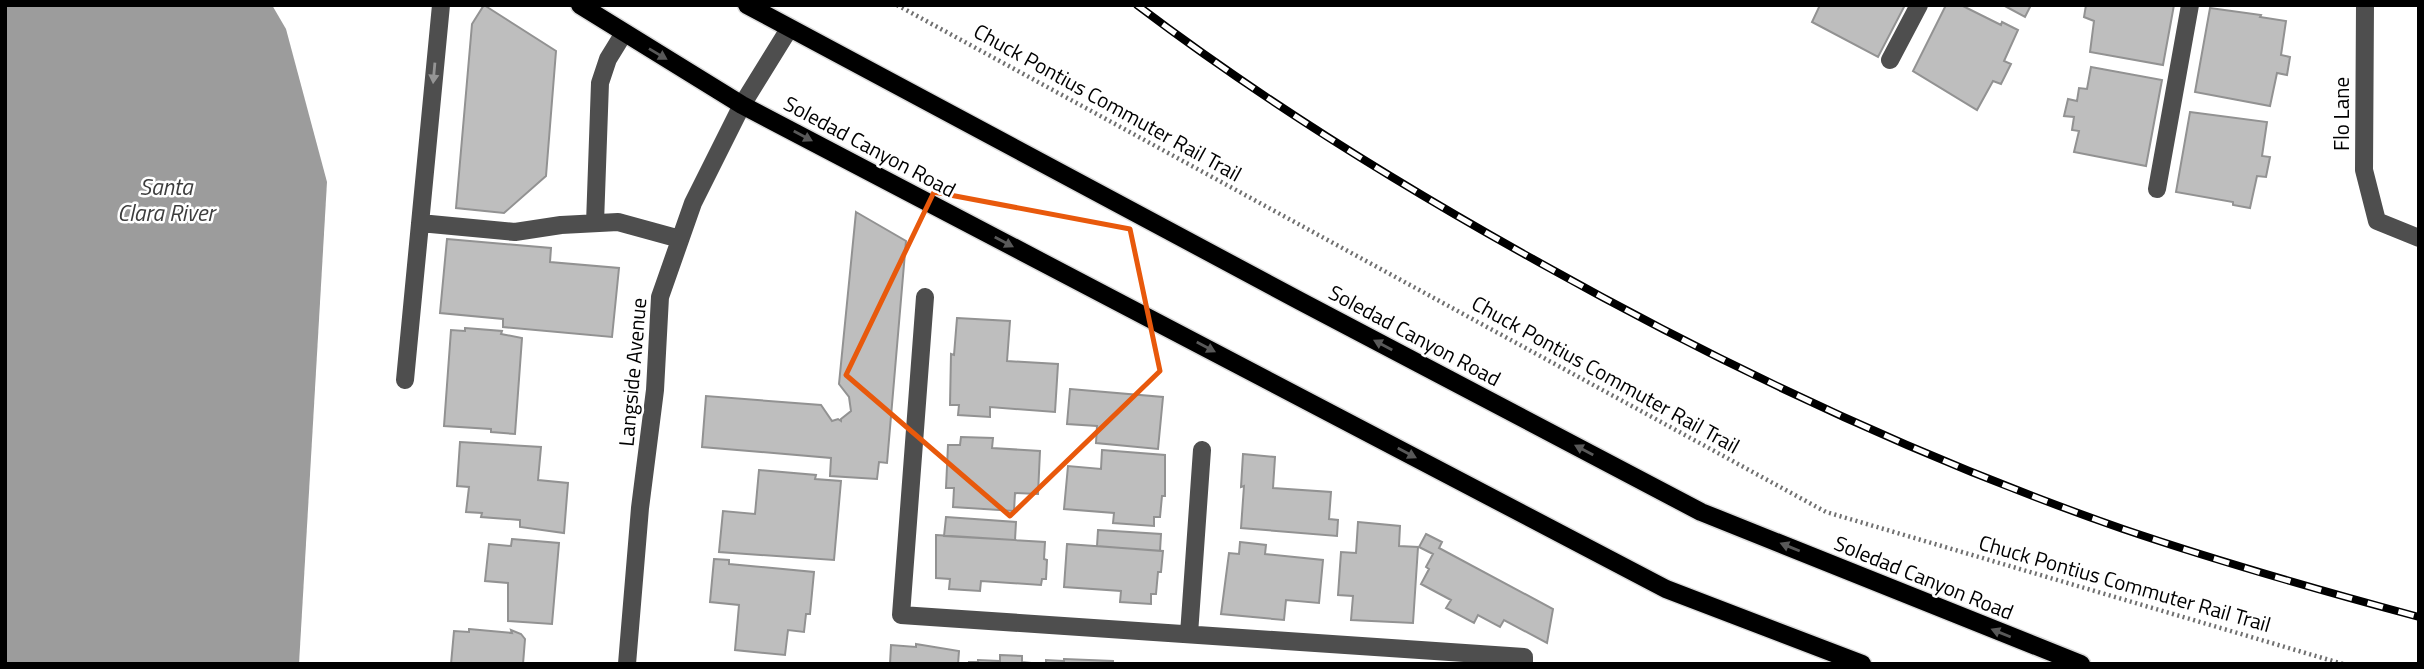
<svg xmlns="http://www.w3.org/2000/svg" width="2424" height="669" font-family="'Titillium Web',sans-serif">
	<rect width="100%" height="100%" fill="#fff"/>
	<path fill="#9c9c9c" d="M5 5H272L286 29 327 182 299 664H5Z"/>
	<path fill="#bebebe" stroke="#929292" stroke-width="2" d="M484 5 556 51 546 176 504 213 456 208 472 24Z
		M1820 5H1905L1878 57 1812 22Z
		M1946 5H1961L2001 25 2002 22 2018 30 2004 61 2011 64 2001 84 1993 81 1977 110 1913 71Z
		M2003 5H2031L2025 17Z
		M2086 5H2174L2163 65 2090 52 2094 21 2084 17Z
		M2210 8 2261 15 2260 17 2286 21 2281 55 2290 57 2287 75 2277 73 2270 106 2195 92Z
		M2091 67 2162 80 2146 166 2074 152 2079 131 2072 130 2074 117 2064 116 2068 99 2077 101 2079 88 2087 89Z
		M2190 112 2267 122 2262 156 2270 157 2266 177 2257 176 2250 208 2233 205V202L2176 192Z
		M856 212 906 241 887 463 879 462 877 479 830 476 831 458 702 447 706 396 821 405 832 421 838 419 841 421V419L851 411 849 397 839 384Z
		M447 239 551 248 550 262 619 268 612 337 503 327V319L440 313Z
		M957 318 1010 321 1007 361 1058 364 1055 412 990 407V417L958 415 959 405H950L951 354 954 355Z
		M465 328 502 331 501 334 522 338 515 434 491 432V429L444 426 451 330 465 331Z
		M1070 389 1163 397 1158 449 1096 443 1097 426 1067 424Z
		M961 437 993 438 992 448 1040 451 1038 494 1015 493 1014 511 953 507 954 488H946L948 445H960Z
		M460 442 541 447 538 480 568 483 564 533 520 527V520L481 517 482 513 466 512 469 487 457 486Z
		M1102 450 1165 455V496H1162L1160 517H1154V526L1113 523 1114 513 1064 509 1068 466 1101 469Z
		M1243 454 1275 457 1273 488 1331 492 1329 519 1338 520 1337 536 1241 528 1244 486 1241 487Z
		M759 470 816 475 815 479 841 481 834 560 719 552 723 511 755 514Z
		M946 517 1016 522 1015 540 944 536Z
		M1358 522 1400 526 1399 546 1418 547 1413 623 1351 620 1353 596 1338 595 1341 552 1356 553Z
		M1098 530 1161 534 1160 551 1097 546Z
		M1426 534 1442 542 1439 548 1553 609 1547 643 1504 620 1500 627 1478 615 1474 623 1446 608 1451 600 1421 584 1429 569 1426 567 1433 554 1419 547Z
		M936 535 1045 542 1044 559 1047 560 1046 579H1042L1041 585 981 581 980 591 949 589 950 579 936 578Z
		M512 539 559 543 552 624 508 621V583L485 581 489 544 511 546Z
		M1240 542 1266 545 1265 554 1323 560 1319 603 1286 600 1284 620 1221 614 1229 553 1239 554Z
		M1067 544 1163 551 1161 572H1158L1156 594H1151V604L1120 602 1121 591 1064 587Z
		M714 559 729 560V564L814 572 810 614H806L804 632 788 630 785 655 735 650 739 605 710 602Z
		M469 629 512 633 511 630 521 634 525 639 523 664H451L454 631 469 632Z
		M916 644 959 651 958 664H890L891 645 916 647Z
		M1000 655 1022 656V662L1041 664H969V662H978V660L1000 661Z
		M1064 659 1113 661V664H1046V660L1064 661Z"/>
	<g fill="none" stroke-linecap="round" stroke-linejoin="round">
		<defs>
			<path id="major" d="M580 5 742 105 1666 589 1862 664
				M747 5 1300 301 1701 512 2081 664"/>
		</defs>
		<use href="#major" stroke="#dbdbdb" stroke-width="21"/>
		<path stroke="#707070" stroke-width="4.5" stroke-dasharray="2 3.5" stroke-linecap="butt" d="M897 5 1826 512 2343 664"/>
		<path stroke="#4e4e4e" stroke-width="18" d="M2365 5 2364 170 2377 221 2419 238
			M1890 60 1919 5
			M2157 189 2190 5
			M420 223 515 232 561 225 618 222 680 239
			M595 223 600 83 608 59 624 33
			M925 297 901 615 1524 657V664
			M405 380 441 5
			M1189 634 1202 450
			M627 664 640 508 655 390 660 297 693 203 742 105 789 29"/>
		<use href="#major" stroke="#000" stroke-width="18"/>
		<defs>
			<path id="rail" d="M1137 5C1265 102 1403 187 1542 264 1726 367 1924 460 2123 529 2220 562 2319 590 2419 617"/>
		</defs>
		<use href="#rail" stroke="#000" stroke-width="8"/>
		<use href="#rail" stroke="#fff" stroke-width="5" stroke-dasharray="16" stroke-linecap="butt"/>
	</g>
	<defs><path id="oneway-solid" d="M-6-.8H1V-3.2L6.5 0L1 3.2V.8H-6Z" transform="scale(1.75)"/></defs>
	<g fill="#595959">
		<use href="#oneway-solid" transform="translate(658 54) rotate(31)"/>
		<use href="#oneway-solid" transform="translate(803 136) rotate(28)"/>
		<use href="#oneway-solid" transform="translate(1004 242) rotate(28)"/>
		<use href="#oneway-solid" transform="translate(1383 345) rotate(-152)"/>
		<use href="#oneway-solid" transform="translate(1206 347) rotate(28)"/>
		<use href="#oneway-solid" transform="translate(1584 450) rotate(-152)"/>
		<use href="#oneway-solid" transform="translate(1407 453) rotate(28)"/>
		<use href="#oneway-solid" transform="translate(1790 547) rotate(-158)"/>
		<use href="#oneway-solid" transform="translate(2001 633) rotate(-158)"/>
	</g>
	<use fill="#959595" href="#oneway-solid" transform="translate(434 73) rotate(95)"/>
	<path fill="none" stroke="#e8590c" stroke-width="5" stroke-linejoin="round" d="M934 192 1130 229 1160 371 1010 516 846 375Z"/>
	<g text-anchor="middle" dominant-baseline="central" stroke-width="5" stroke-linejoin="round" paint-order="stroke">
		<g font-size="21" fill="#000" stroke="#fff">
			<text transform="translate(1108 102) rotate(29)">Chuck Pontius Commuter Rail Trail</text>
			<text transform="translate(2341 114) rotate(-90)">Flo Lane</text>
			<text transform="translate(870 146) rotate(28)">Soledad Canyon Road</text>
			<text transform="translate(1415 335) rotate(28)">Soledad Canyon Road</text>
			<text transform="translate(632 372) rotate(-85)">Langside Avenue</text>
			<text transform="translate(1606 374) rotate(29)">Chuck Pontius Commuter Rail Trail</text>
			<text transform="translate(1924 577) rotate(22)">Soledad Canyon Road</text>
			<text transform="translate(2125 583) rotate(16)">Chuck Pontius Commuter Rail Trail</text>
		</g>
		<g font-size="23" font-style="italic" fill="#3d3d3d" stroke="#fff">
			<text x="166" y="186">Santa<tspan x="166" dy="26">Clara River</tspan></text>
		</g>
	</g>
	<rect width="2424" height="669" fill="none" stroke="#000000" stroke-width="14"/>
</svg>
